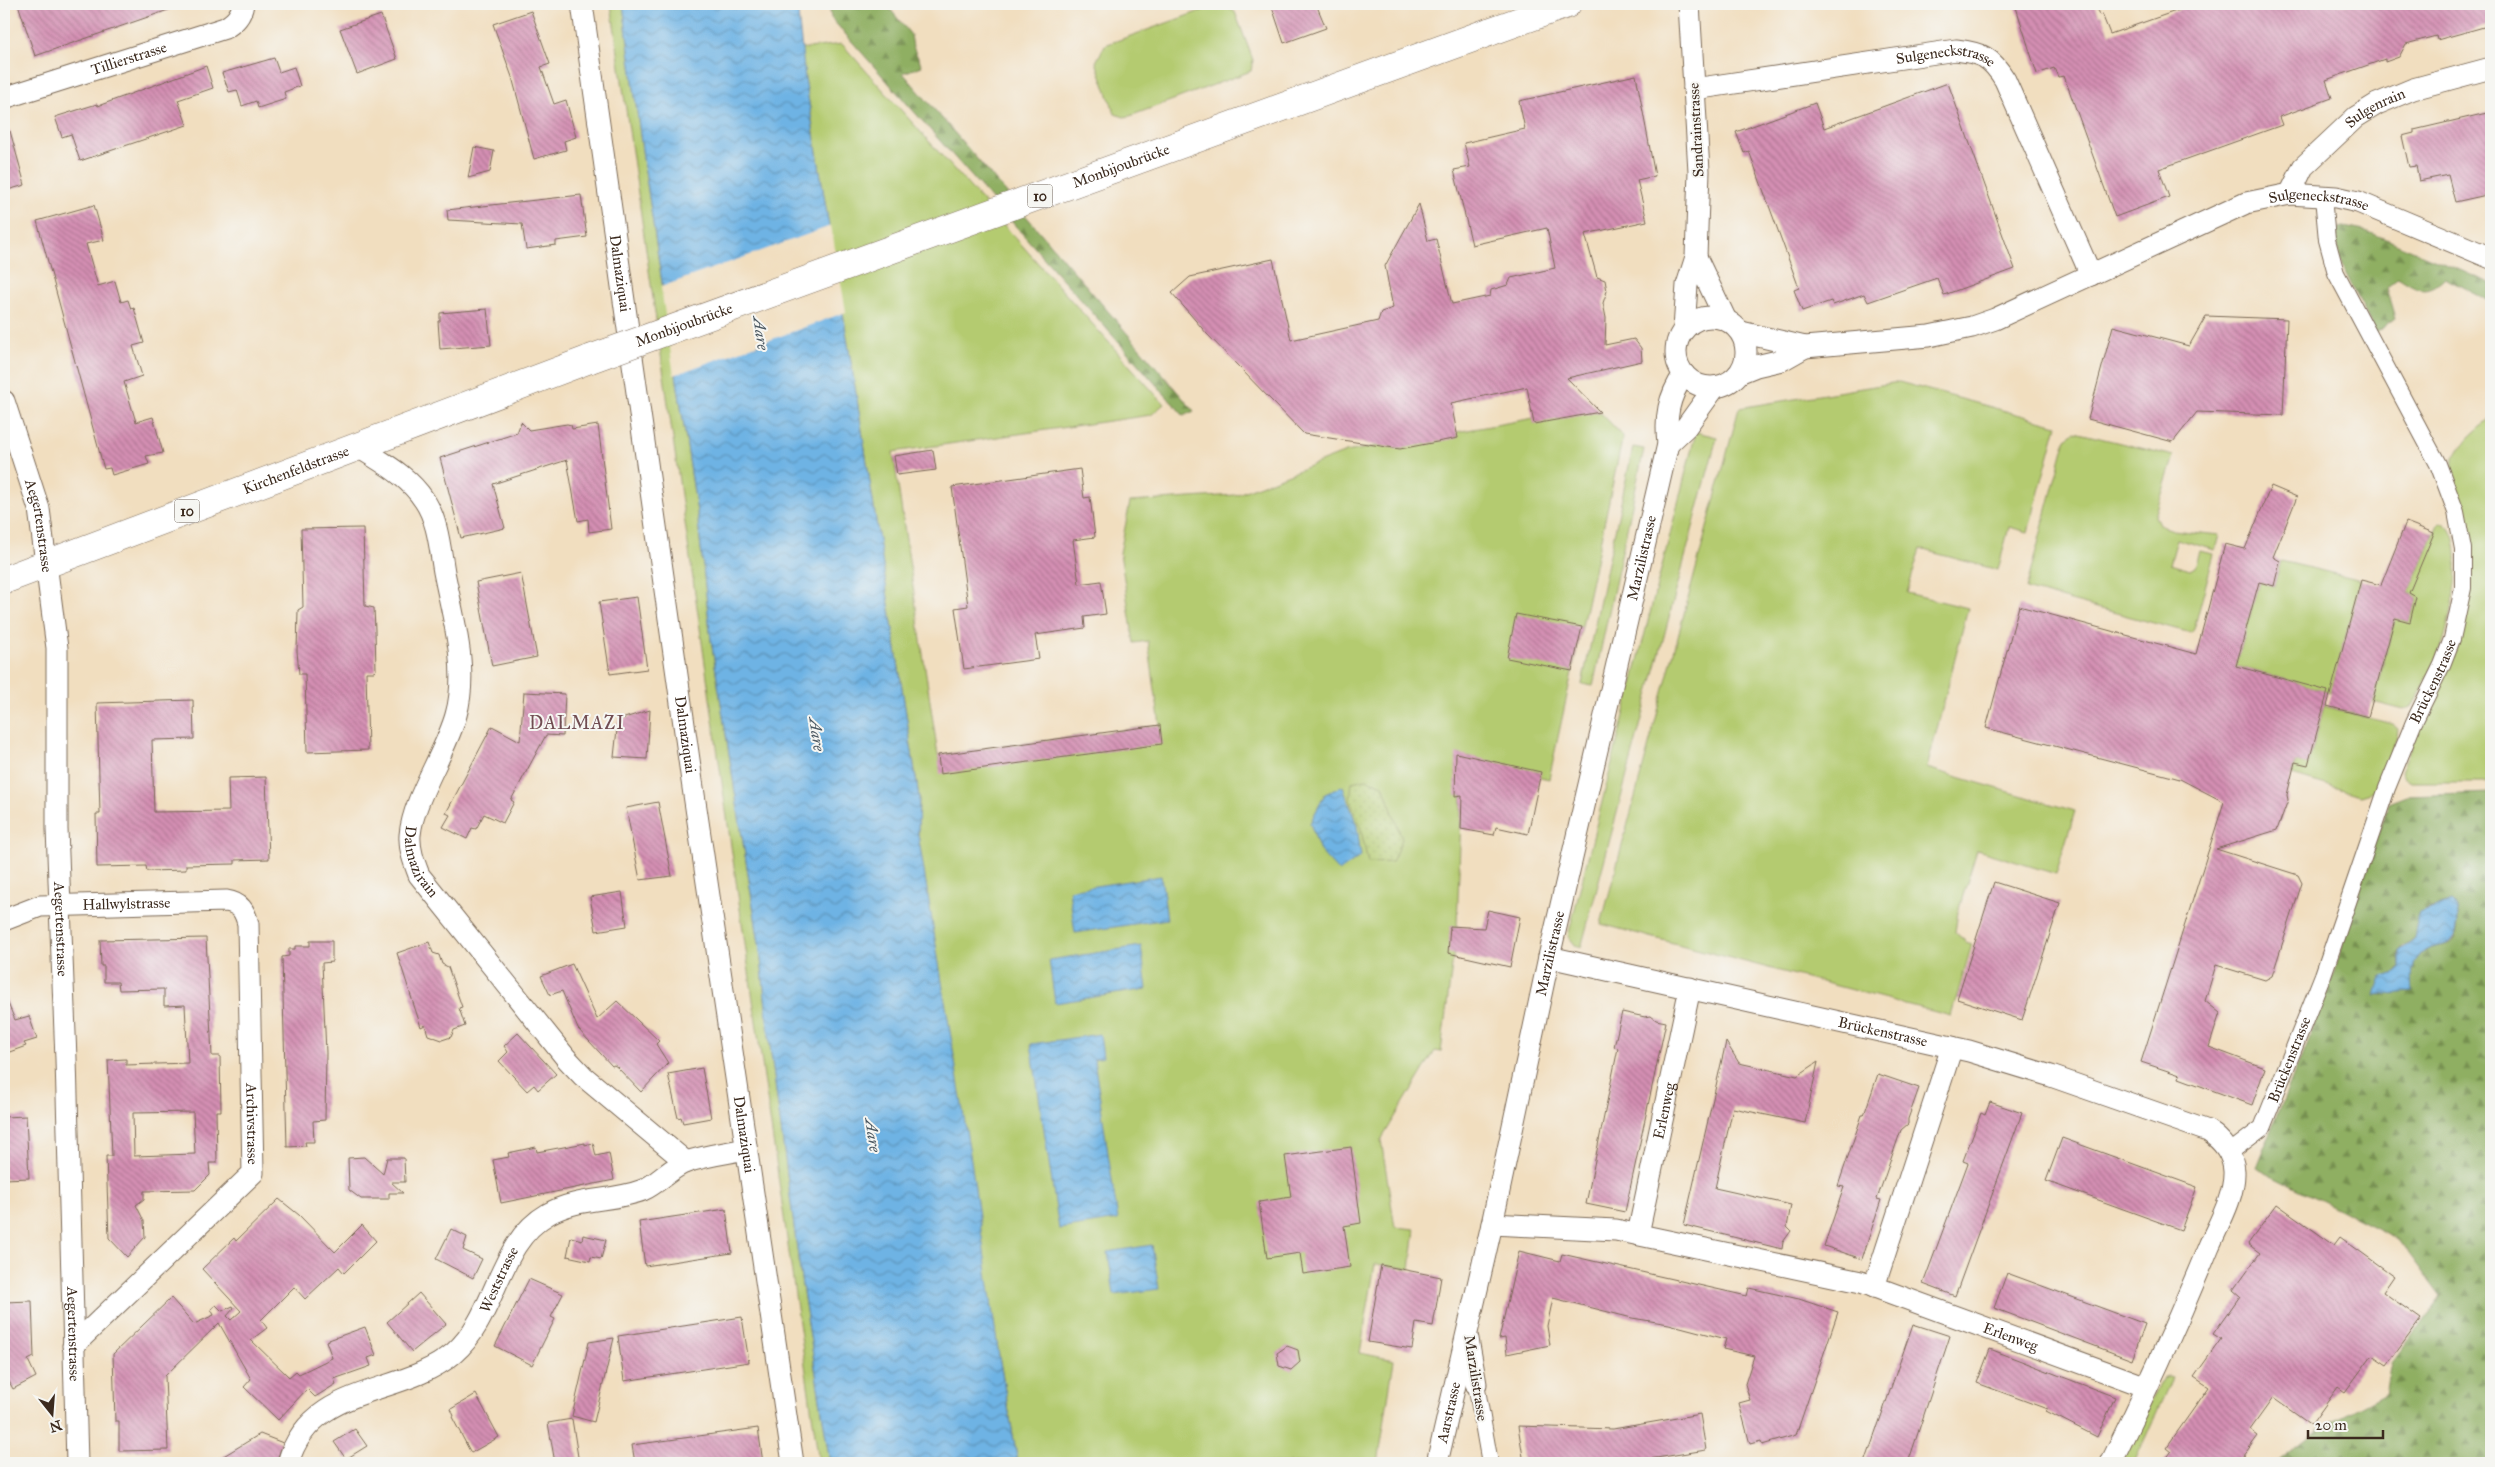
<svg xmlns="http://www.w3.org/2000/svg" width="2495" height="1467" font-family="'IM FELL Great Primer',serif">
	<defs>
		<pattern id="forest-firs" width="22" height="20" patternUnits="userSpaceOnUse" patternTransform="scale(1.25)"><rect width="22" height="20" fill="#8faf62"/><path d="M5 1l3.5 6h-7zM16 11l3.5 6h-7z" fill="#768f50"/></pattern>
		<pattern id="park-dots" width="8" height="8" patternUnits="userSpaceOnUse" patternTransform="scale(1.25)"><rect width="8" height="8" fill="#b4cb70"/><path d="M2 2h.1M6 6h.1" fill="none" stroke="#9cae61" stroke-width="1.8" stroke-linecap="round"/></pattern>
		<pattern id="water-waves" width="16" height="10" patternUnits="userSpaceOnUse" patternTransform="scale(1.25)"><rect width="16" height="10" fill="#6eb3e4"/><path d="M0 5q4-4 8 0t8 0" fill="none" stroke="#5c92b8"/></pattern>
		<pattern id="building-back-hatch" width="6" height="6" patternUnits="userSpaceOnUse" patternTransform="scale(1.25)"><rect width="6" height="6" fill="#d48fb3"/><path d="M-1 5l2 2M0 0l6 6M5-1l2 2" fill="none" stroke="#ad7591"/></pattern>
	</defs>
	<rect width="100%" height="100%" fill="#f6f6f2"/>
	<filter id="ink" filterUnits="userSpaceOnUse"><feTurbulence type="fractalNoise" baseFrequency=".02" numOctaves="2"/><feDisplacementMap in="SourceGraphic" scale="10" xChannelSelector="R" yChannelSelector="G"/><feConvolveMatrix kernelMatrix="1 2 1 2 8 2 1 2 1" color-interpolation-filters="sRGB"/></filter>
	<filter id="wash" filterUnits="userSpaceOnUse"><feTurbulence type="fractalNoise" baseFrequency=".0096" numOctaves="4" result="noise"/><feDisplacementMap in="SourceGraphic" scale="20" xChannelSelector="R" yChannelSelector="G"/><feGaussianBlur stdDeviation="1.12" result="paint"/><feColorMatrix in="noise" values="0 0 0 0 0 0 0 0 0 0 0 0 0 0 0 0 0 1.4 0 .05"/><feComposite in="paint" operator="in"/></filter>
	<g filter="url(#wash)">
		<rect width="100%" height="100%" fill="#f1debf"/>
		<path fill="#b4cb70" stroke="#787a47" d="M611 4H623L643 158 697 512 711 640 760 950 771 1054 801 1279 830 1463H819Z
			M1220 4 1227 5 1235 12 1253 60 1251 71 1130 116 1124 117 1115 114 1096 62 1105 45Z
			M842 44 1164 404 1151 415 893 452 938 755 1160 725 1148 641 1134 643 1120 553 1130 502 1235 495 1346 452 1595 407 1623 436 1549 779 1463 760 1457 926 1441 1052 1435 1051 1381 1140 1395 1227 1415 1229 1410 1269 1375 1264 1360 1353 1394 1360 1378 1463H1018L999 1356 918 834 919 797 861 424 805 78 801 49Z
			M1899 382 2057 425 2028 532 2009 527 1998 570 1920 549 1907 593 1968 608 1927 768 2075 811 2056 874 1977 850 1958 912 1955 932 1966 942 1972 944 1951 1016 1601 924 1739 408Z
			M2491 417V782H2411L2405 778 2401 771 2419 728 2457 648 2468 605 2470 584 2465 518 2452 476 2453 457 2469 437Z
			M1696 432 1717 437 1581 948 1576 946 1568 936Z
			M2075 432 2174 456 2155 516 2159 525 2173 530 2219 535 2215 550 2177 539 2170 564 2190 570 2195 567 2200 551 2214 554 2194 629 2191 633 2026 589 2066 438Z
			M1633 447 1644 449 1593 686 1582 684Z
			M2439 522C2470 528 2451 614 2445 636 2438 661 2424 684 2412 706L2404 710 2373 702 2395 618 2410 622 2416 597 2409 593Z
			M2281 561 2361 580 2331 692 2236 666 2259 582 2274 586Z
			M2324 706 2392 724 2398 729 2397 737 2376 790 2360 795 2292 775 2296 762 2308 765Z
			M2168 1377 2172 1378 2134 1463H2122L2162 1379Z"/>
		<path fill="url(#forest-firs)" stroke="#656c40" fill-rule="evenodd" d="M829 4H886L911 35 913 47 922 66 903 73 1194 411 1184 416 831 18Z
			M2344 227 2369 232 2491 283V302L2445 278C2427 296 2416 289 2398 277L2387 288 2396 318 2376 333 2342 266 2334 235 2339 228Z
			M2491 793V1463H2277L2320 1429 2386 1394 2392 1363 2441 1297 2398 1239 2256 1168 2327 993 2350 924 2372 849 2389 803 2407 796ZM2452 901C2457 905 2458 912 2458 919 2457 955 2442 939 2424 952 2413 959 2412 973 2411 984L2381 977 2396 972 2400 967 2399 954 2402 947 2414 938 2424 910Z"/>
		<path fill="url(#park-dots)" stroke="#787a47" d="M1366 779 1383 785 1402 839 1392 862 1368 863 1360 825 1350 800 1352 782Z"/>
		<path fill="url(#water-waves)" stroke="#546e81" d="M623 4H797L805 78 861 424 919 797 918 834 971 1160 999 1356 1018 1463H830L801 1279 771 1054 760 950 711 640 697 512 643 158Z
			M1343 786 1357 826 1361 856 1339 872 1320 851 1310 823 1325 794Z
			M1161 876 1167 919 1075 933 1069 890Z
			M2452 901C2457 905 2458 912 2458 919 2456 958 2432 937 2418 958 2411 969 2412 980 2413 992L2375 995 2381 977 2396 972 2400 968V951L2414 938 2419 913Z
			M1141 946 1147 989 1055 1003 1049 960Z
			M1100 1034 1103 1057 1094 1059 1118 1220 1059 1229 1031 1044Z
			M1152 1245 1159 1289 1114 1295 1108 1252Z"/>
		<path fill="#f1debf" d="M831 226 846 312 674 375 661 287Z"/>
		<g id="blocks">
			<path fill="url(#building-back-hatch)" fill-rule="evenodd" d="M18 4H174V8L35 56Z
				M1271 4H1316L1326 28 1284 43Z
				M2015 4H2095L2099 15 2102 14 2110 34 2196 4H2491V25L2437 40 2436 36 2406 44 2399 57 2385 62V59L2326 80 2332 98 2279 117 2282 125 2159 169 2169 197 2115 217 2064 76 2058 77 2054 68 2037 74Z
				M531 11 550 64 541 67 554 104 566 100 576 137 564 141 566 150 534 159 512 77 493 24Z
				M381 15 397 59 357 74 340 29Z
				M274 58 279 72 294 67 300 86 284 92 286 99 258 108 256 101 242 106 237 90 229 92 222 73Z
				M206 66 213 88 178 100 187 125 80 161 71 134 62 137 55 117 97 104 98 106Z
				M1636 75 1655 176 1637 180 1647 221 1585 234 1597 277 1605 280 1607 291 1603 303 1606 318 1605 345 1634 339 1641 348 1642 361 1567 378 1600 412 1534 424 1527 387 1451 403 1458 438 1400 449 1304 434 1207 334 1172 293 1190 277 1273 259 1291 340 1378 321 1381 312 1393 308 1385 266 1419 204 1428 241 1436 239 1452 304 1490 296 1491 290 1508 285 1511 278 1555 268 1547 228 1472 245 1454 170 1470 167 1464 143 1525 129 1519 101Z
				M1948 83 2015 269 1944 295 1937 278 1868 302 1864 294 1833 305 1831 301 1802 311 1794 290 1799 288 1749 151 1744 153 1736 132 1815 103 1824 128Z
				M2491 112V194L2455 202 2448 175 2419 181 2416 166 2409 167 2402 136 2414 133V130Z
				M10 131 25 185 4 191V132Z
				M474 147 494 151 490 172 468 178Z
				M581 195 587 237 556 241V245L526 249 522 224 448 220 447 210Z
				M94 205 104 240 86 244 98 286 115 281 121 302 128 300 131 309 134 308 144 343 133 346 142 376 124 382 136 422 153 417 163 453 146 456 149 464 112 475 110 468 104 469 37 221Z
				M487 309 491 345 440 349 438 321H440V313Z
				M2206 316 2287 319 2283 415 2197 412 2173 442 2088 419 2113 326 2189 346Z
				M521 422 529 430 567 424 571 425 572 429 598 425 611 529 589 532 588 519 578 521 567 460 493 484 505 528 461 538 440 458 517 433Z
				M933 450 936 470 897 475 894 456Z
				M1080 469 1084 498 1090 497 1095 537 1073 540 1079 584 1101 581 1106 614 1084 617 1085 628 1035 635 1039 659 964 669 955 608 968 606 952 487Z
				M2271 486 2297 497 2273 557 2280 561 2274 586 2259 582 2236 666 2328 691 2308 765 2295 762 2287 795 2288 800 2277 830 2216 849 2298 875 2302 883 2272 976 2265 980 2216 965 2205 1001 2220 1013 2209 1047 2265 1068 2252 1105 2179 1078 2180 1075 2141 1062 2224 802 2180 779 1986 728 2019 606 2196 654 2225 544 2245 549Z
				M2406 522 2434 533 2409 593 2416 597 2410 622 2395 618 2368 717 2327 706 2361 580 2381 585Z
				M363 528 365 606 374 608 375 630 376 670 374 672H366L368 750 307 752 305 674H299L297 651 298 610 303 607 301 529Z
				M521 573 537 657 492 666 476 582Z
				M637 597 647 669 610 674 599 602Z
				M1516 614 1582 627 1572 671 1507 658Z
				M524 692 565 694 563 736 546 735 511 800 514 802 503 823 484 814 476 829 472 828 467 839 443 827 450 815 446 813 492 726 520 741Z
				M193 700 194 739 152 740 154 812 229 811 228 778 266 777 269 859 235 860V864L186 865V870L147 871 146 866 97 867 96 814H100L97 703Z
				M650 710 647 759 614 757 618 720Z
				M1160 725 1162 744 940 774 938 755Z
				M1456 753 1541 772 1528 834 1496 827 1494 835 1461 829 1462 795 1455 796Z
				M658 802 672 876 640 880 626 808Z
				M1994 882 2060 903 2022 1020 1957 999Z
				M622 892 627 926 596 931 590 897Z
				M1488 910 1520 917 1510 967 1448 953 1450 926 1484 928Z
				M206 938 212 1056H220L221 1111H216L217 1163H209L210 1175 195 1190 144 1191V1199L136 1205 144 1221 145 1237 127 1257 109 1238 106 1156H112L108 1060 126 1059V1065L188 1063 185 1005 164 1006V989L119 990 118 982H104V966H101L100 940ZM193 1112 195 1154 134 1156 133 1113Z
				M310 941H332V962L322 963 326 1053 325 1120 313 1121 314 1142H305L306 1146 287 1147 282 957 289 956V949H295V946H310Z
				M429 942 433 953 439 955 442 964 448 967 462 1007 459 1008 465 1026 454 1030 451 1037 442 1040 428 1035 425 1025 421 1027 397 953Z
				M572 964 597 1019 617 1001 659 1041 656 1044 668 1063 641 1092 617 1067 614 1065 612 1066 578 1029 562 991 550 995 541 976Z
				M4 994 15 1020 29 1016 37 1039 24 1043 26 1046 4 1054Z
				M1622 1012 1645 1017 1651 1016 1656 1020 1666 1022 1625 1212 1586 1204 1618 1048 1614 1047Z
				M518 1033 556 1074 538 1090 534 1085 527 1091 499 1061 508 1052 504 1046Z
				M1726 1042 1739 1063 1797 1076 1818 1062 1805 1123 1733 1108 1715 1188 1791 1205 1787 1227 1791 1231 1783 1242 1782 1249 1684 1225Z
				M702 1068 711 1118 683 1123 681 1117 678 1118 668 1074Z
				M1878 1074 1919 1088 1908 1119V1124L1901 1130 1877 1199 1881 1200 1862 1259 1824 1246 1844 1187 1838 1186 1862 1115H1864Z
				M1990 1102 2022 1113 1955 1296 1923 1284 1968 1163 1963 1161 1981 1113 1985 1115Z
				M26 1116 29 1178 4 1179V1117Z
				M2062 1138 2197 1187 2181 1230 2046 1181Z
				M585 1143V1145L593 1143 596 1156 609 1153 614 1180 501 1203 493 1160 509 1157 508 1153 536 1147 537 1152Z
				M1351 1147 1361 1223 1344 1226 1350 1267 1303 1274 1300 1253 1267 1258 1259 1202 1291 1197 1285 1156Z
				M364 1157 383 1174 387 1158H404L405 1182H391L403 1193H389V1199H361L349 1190 348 1158Z
				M279 1199 299 1215 335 1252 362 1225 376 1241 344 1273 339 1267 305 1299 294 1287 261 1320 267 1328 251 1340 289 1377 296 1371 299 1374 332 1358 326 1341 365 1327 376 1355 368 1358 371 1366 334 1379 336 1384 315 1397 307 1389 278 1420 244 1387 251 1379 219 1323 165 1376 168 1450 119 1451V1421H115L113 1354 171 1298 194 1324 214 1315 211 1309 216 1305 222 1311 233 1306 234 1308 227 1316 231 1320 241 1311 202 1269 234 1238 236 1241Z
				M2277 1204 2334 1245 2340 1237 2394 1276 2383 1292 2421 1319 2387 1365 2372 1355 2345 1392 2338 1387 2311 1425 2273 1398 2250 1430 2258 1436 2238 1463H2163L2171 1452 2166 1448 2209 1387 2194 1377 2221 1339 2213 1334 2240 1296 2233 1290 2260 1253 2248 1244Z
				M726 1209 732 1253 645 1266 639 1222Z
				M451 1229 467 1237 463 1250 482 1259 473 1278 436 1259Z
				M583 1235 606 1240 601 1259 591 1257 590 1261 567 1256 571 1237 582 1240Z
				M1519 1251 1560 1261 1562 1254 1747 1296 1749 1288 1799 1299 1838 1312 1796 1435 1762 1445 1761 1441 1750 1444 1739 1403 1750 1400 1745 1384 1754 1356 1723 1349 1726 1339 1669 1324 1632 1318 1553 1298 1547 1326 1550 1345 1507 1354 1505 1338 1499 1339Z
				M1381 1265 1441 1277 1433 1326 1416 1323 1412 1349 1368 1342Z
				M2007 1273 2145 1324 2132 1360 1994 1308Z
				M529 1279 563 1294 551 1317 555 1319 532 1365 495 1346Z
				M419 1293 446 1324 412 1352 387 1322Z
				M32 1301 34 1357 28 1360 36 1377 13 1389 4 1372V1302Z
				M742 1317 749 1362 624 1381 618 1336Z
				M1913 1324 1950 1336 1908 1463H1865Z
				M614 1338 594 1422 572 1416 589 1342Z
				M1287 1346 1298 1350 1300 1362 1291 1370 1279 1366 1277 1353Z
				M1990 1349 2115 1397 2097 1437 2046 1411 2047 1409 1977 1383Z
				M476 1394 499 1437 471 1453 452 1417 454 1416 451 1409Z
				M1700 1414 1706 1450 1625 1463H1524L1518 1426 1613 1429Z
				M572 1419 579 1463H555L548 1423Z
				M758 1428 763 1463H635L632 1445Z
				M355 1429 367 1446 346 1459 334 1442Z
				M260 1434 283 1443 276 1463H212Z"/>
		</g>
	</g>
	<g filter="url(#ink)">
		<use href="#blocks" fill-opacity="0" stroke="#7b6956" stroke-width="1"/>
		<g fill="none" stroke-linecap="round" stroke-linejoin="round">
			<defs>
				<g id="pedestrian">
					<path id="s1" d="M2229 1153 2262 1128 2323 975 2387 788 2414 722 2442 665 2452 639 2463 588V549L2456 512 2438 464 2336 273 2327 240 2323 197"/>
					<path d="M1476 1384 1490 1463"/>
				</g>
				<g id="minor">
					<path id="s2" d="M582 4 692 781 793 1463"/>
					<path id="s3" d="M1694 89 1956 50C1982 53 1991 57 2005 80L2091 275"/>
					<path id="s4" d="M4 98 225 28C235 22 241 16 243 4"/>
					<path id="s5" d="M2290 194 2303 167 2356 117 2377 104 2413 89 2491 68"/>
					<path d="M1696 257 1725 318"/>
					<circle cx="1711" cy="352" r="35"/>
					<path d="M1684 329 1687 285 1696 257 1699 171 1689 4"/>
					<path id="s6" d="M1741 332 1805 347 1929 336 1972 327 1995 319 2246 203 2290 194 2336 197 2358 202 2491 258"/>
					<path d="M1741 372 1756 366 1782 360 1805 347"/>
					<path id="s7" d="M4 401 39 509 57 648V829L66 1059 77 1463"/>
					<path d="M1668 444 1686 427 1715 387"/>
					<path id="s8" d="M357 446C381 462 408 475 424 500 438 520 440 549 444 572 453 618 469 669 456 715 446 752 413 799 410 835 409 849 414 862 419 875L566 1058 583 1076 686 1162"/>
					<path id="s9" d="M4 920 40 906 226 901C240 903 245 911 248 924L253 1173 73 1346"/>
					<path id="s10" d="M1549 957 1969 1051 2051 1076 2208 1131C2222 1140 2233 1154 2234 1171 2235 1196 2219 1223 2209 1246 2179 1319 2146 1392 2111 1463"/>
					<path id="s11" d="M1492 1224 1616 1230 1861 1282 2147 1387"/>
					<path id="s12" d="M1638 1234 1690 988"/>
					<path d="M1874 1287 1952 1047"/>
					<path d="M1468 1339 1476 1384"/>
					<path id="s13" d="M288 1463C311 1382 401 1398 454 1353 497 1316 497 1243 548 1214 577 1197 612 1202 643 1190 659 1183 671 1167 687 1162 706 1155 727 1153 746 1149"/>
					<path id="s14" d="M1437 1463 1492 1224 1549 957 1668 444C1665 417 1668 398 1684 374"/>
				</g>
				<g id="primary">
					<path d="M1489 32 1567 4"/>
					<path id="s15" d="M4 580 590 359"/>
				</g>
			</defs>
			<use href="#pedestrian" stroke="#7b6956" stroke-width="18"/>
			<use href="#minor" stroke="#7b6956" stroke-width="23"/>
			<use href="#primary" stroke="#7b6956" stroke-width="29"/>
			<use href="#pedestrian" stroke="#fff" stroke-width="16"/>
			<use href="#minor" stroke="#fff" stroke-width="21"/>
			<use href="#primary" stroke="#fff" stroke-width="28"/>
			<defs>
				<g id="primary-bridge">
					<path id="s16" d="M590 359 1489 32"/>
				</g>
			</defs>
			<use href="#primary-bridge" stroke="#7b6956" stroke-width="29" stroke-linecap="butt"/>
			<use href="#primary-bridge" stroke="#fff" stroke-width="28"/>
		</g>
	</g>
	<g text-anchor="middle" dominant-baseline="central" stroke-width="4" stroke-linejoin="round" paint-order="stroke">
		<g fill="#f6f6f2" stroke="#73675e" stroke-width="1">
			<rect x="1027.5" y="184.5" width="25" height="23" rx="4"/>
			<rect x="174.5" y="499.5" width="25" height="23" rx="4"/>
		</g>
		<g font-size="14" font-weight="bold" fill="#3b2a1e">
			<text x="1040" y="196">10</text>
			<text x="187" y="511">10</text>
		</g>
		<g font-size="15" fill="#3b2a1e" stroke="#f6f6f2">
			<text stroke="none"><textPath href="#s4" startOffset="131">Tillierstrasse</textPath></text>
			<text stroke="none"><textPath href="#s3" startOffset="255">Sulgeneckstrasse</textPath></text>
			<text stroke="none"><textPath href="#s5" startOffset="124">Sulgenrain</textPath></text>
			<text transform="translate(1696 130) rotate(-93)">Sandrainstrasse</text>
			<text stroke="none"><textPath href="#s16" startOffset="565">Monbijoubrücke</textPath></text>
			<text stroke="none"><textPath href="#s6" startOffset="609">Sulgeneckstrasse</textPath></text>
			<text stroke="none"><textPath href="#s2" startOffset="272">Dalmaziquai</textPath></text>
			<text stroke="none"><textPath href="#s16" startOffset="100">Monbijoubrücke</textPath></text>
			<text stroke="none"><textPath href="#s15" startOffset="312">Kirchenfeldstrasse</textPath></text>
			<text stroke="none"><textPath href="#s7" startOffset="130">Aegertenstrasse</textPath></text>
			<text stroke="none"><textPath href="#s14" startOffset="928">Marzilistrasse</textPath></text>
			<text stroke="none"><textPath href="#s1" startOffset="520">Brückenstrasse</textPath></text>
			<text stroke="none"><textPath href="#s2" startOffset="738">Dalmaziquai</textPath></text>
			<text stroke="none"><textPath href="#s8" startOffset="465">Dalmazirain</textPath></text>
			<text stroke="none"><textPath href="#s9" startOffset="125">Hallwylstrasse</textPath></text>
			<text stroke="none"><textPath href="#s7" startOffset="535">Aegertenstrasse</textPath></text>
			<text stroke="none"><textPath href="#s14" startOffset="522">Marzilistrasse</textPath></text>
			<text stroke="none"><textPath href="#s10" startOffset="342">Brückenstrasse</textPath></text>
			<text stroke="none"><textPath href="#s1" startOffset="115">Brückenstrasse</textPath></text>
			<text stroke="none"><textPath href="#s12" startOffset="126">Erlenweg</textPath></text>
			<text stroke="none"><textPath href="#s9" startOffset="459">Archivstrasse</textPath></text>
			<text stroke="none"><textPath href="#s2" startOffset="1142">Dalmaziquai</textPath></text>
			<text stroke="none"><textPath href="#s13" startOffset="294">Weststrasse</textPath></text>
			<text stroke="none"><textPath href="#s7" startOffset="940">Aegertenstrasse</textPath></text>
			<text stroke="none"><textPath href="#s11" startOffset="534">Erlenweg</textPath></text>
			<text transform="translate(1476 1378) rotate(81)">Marzilistrasse</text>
			<text stroke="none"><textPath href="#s14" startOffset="52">Aarstrasse</textPath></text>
		</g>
		<g font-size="16" font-style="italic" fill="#4d5a63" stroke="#f6f6f2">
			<text transform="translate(761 333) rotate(82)">Aare</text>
			<text transform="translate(817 734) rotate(82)">Aare</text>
			<text transform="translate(873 1135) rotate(82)">Aare</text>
		</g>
		<g font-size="18" letter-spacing="1" fill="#714d52" stroke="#f6f6f2">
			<text x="577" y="723">DALMAZI</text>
		</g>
	</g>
	<rect width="2495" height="1467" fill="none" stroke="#f6f6f2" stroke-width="20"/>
	<g transform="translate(52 1414) rotate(163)" stroke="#f6f6f2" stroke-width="4" paint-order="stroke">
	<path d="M0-4L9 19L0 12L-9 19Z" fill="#3b2a1e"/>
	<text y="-8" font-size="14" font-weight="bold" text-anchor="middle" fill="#3b2a1e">N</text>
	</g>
	<path d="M2308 1430v8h75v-8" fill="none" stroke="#3b2a1e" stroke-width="2.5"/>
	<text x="2315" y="1430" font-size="15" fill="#3b2a1e" stroke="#f6f6f2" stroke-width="4" paint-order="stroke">20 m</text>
</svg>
